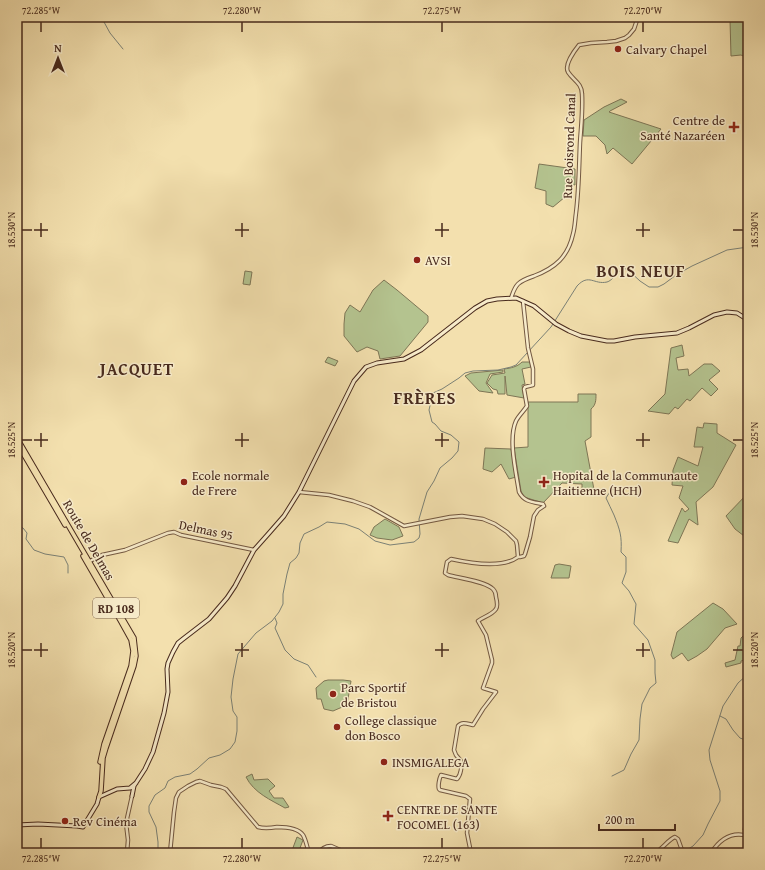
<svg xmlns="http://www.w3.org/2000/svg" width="765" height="870" font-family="'Gentium Book Plus',serif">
	<rect width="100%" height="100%" fill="#f3e0ae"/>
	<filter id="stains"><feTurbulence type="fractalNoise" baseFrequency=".005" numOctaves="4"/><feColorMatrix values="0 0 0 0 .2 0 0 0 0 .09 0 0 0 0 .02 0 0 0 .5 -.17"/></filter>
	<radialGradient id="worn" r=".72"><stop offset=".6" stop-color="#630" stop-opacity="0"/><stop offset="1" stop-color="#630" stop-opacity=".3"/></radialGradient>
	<path fill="#b4c38f" stroke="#7e7656" d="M746 17H748V58L741 55 731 56 730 20H746Z
		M621 99 627 102 610 111 609 112 661 129 632 164 613 148 607 154 605 145 596 136H583L584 120 604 107Z
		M539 164 575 169V185L571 184 566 188 565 197 553 207 546 204V191L535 188Z
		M245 271 252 272 250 285 243 284Z
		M384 280 397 290 428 316V322L400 356 380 359 378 351 367 347 357 352 344 336V324L345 313 350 305 360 312 373 290Z
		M682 345 684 356 676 358 678 370 688 369 689 376 704 364H712L720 371 709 380 718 389 711 396 702 388 690 401 687 399 678 409 675 407 669 414 648 411 665 394 671 348Z
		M328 357 338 361 335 366 325 362Z
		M522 362H530L531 367 522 369 525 384 522 385 524 398 507 395 505 376V394H498L497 390 493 389 487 383 492 375 505 373 504 369C511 368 517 367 522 362Z
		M503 370V372L490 374 486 383 493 393 479 391 465 376 471 373Z
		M578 394H596C596 400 596 405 591 409V437L585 441 595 495 582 494V484L562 483 543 503 524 497 521 491 514 448 528 447V402H578Z
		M704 423 717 424V433L736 445 713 487 696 502 698 525 689 519 678 543 668 541 682 508 685 512 689 509 679 498 683 486 672 485 673 470 678 457 698 466 703 447H694L697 427 703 428Z
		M485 448 511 449 516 477 509 479 501 464 492 472 483 469Z
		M748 493V539L735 529 726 516Z
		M385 519 399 527 403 536 392 540 377 538 370 535 374 527Z
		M559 564 571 566 569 578H551L555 565Z
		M713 603 723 609 737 624 725 628 707 649 697 656 688 661 682 653 673 659 671 655 677 632Z
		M747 632H748V659L741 661V663L726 667 725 663 735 660 738 646H740L741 638Z
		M328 680H343L351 681 347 705 333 711 324 709 321 699H317L316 688 324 681Z
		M252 774 254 780 268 779 275 786 269 791 274 798H283L289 807 285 808C271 800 254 793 246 777Z
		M746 811 748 812V831L743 830Z
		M297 837 303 840 300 848 304 849 302 853H291Z"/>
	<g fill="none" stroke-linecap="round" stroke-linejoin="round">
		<path stroke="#7b8176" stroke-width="1" d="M98 17 104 22 110 33 123 49
			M17 525 23 528 27 533 26 539 34 550 45 554 64 557 68 565V573
			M275 618 277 623 275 628 285 650 294 659 308 665 316 677
			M720 716 726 719 733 730 740 738 748 741
			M612 776 624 770 631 754 639 740 640 719 642 704 650 688 656 683 655 673V660L648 640 634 624 636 604 629 591 622 583 626 572V557L621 552C622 536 620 530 614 515 611 509 609 504 606 498L611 490 620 487
			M155 853 158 848V842L156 827 149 812V806L155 795 165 788 168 781 175 777 190 774 197 769 209 758 220 755 230 749 235 742 237 731V717L233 711 231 697 233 679 238 654 256 633 272 621 279 612 283 604V594L287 574 290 563 296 558 299 553 300 543 304 534 319 527 327 522 345 524 359 529 375 541 390 545 414 542 419 538 420 534 419 519 427 492 434 481 440 468 452 458 458 451 459 442 451 435 441 431 435 424 432 422 429 410 433 393 442 389 459 378 465 373 473 371 498 370 511 367 516 365 551 327 577 286C589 273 594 285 607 282 612 281 618 271 624 268 631 271 634 276 640 281 643 283 646 285 649 287H658L664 284 676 275 692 266 727 250 748 247
			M682 853 693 846 703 835 708 824 720 801V791L710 760 709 750 723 706 738 683 748 674"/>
		<defs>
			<path id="tertiary" d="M511 298C513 293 514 288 518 284 522 280 528 278 534 276 555 268 568 257 573 234 575 227 575 220 576 213 579 189 579 166 580 143 581 127 583 111 582 94 582 83 573 80 568 72 564 65 575 50 579 45L591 43 607 42 616 41 625 38 629 35 634 29 638 17
				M523 301 528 348 533 369V385L525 387 524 389 527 406C524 411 519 415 516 421 508 439 516 472 519 492 524 502 533 502 543 504L544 506
				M299 492 329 495 353 501 370 507 404 526 450 517 462 516 483 519 495 524 507 532 516 541 517 545 518 557C502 569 469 563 451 559L447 562 445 573 448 575C459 578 485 581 493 589 495 591 496 594 496 597 497 601 498 606 496 609 492 615 483 617 478 621L486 635 492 660V663L483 688 496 692 483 709 473 725C468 724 462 721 458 726L454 750 456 755 461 761C462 766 461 775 457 779L441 775C439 779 438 786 439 789L440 790 466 796 470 799 467 833 471 853
				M518 557H520L524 556 525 554 530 537 534 516 538 510 544 506
				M88 562 102 555 125 550 168 533 174 532 181 535 254 550
				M127 853 128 840 126 823 132 796
				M170 853 174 812 176 798 179 792 188 786 196 782 200 781 211 785 221 787 226 789 258 827C265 829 271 828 277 827 285 827 298 828 303 835 306 840 307 847 309 853
				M318 853C322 849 325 846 331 846L347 853
				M361 853 379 851 395 853
				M655 853C662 849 669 839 675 837L678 839 683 853
				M711 853C720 839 732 831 748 836"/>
			<path id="secondary" d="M132 796 134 786 145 769 153 752 164 713 168 692 167 669 168 663 173 652 178 643 183 639 209 619 227 598 235 586 254 550 270 532 284 516 299 492 354 381 366 367 377 363 404 359 421 350 475 308 487 301 497 299 516 298 534 306 556 324 569 331 581 336 607 341H614L635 337 677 333 689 328 714 315 727 312 737 313 748 320
				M17 825 38 824 77 826 83 827 97 804 99 797 117 789 130 788 136 783"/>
			<path id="primary" d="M17 438 134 638 136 656 134 666 106 748 103 758 101 791 99 797
				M17 443 65 525
				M83 556 120 620 131 640 133 651 131 666 104 744 100 762"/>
		</defs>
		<use href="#tertiary" stroke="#735841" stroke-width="4.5"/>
		<use href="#secondary" stroke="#482a1d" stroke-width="5"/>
		<use href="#primary" stroke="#482a1d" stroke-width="5.5"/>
		<use href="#tertiary" stroke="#f7ebca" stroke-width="2.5"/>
		<use href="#secondary" stroke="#f7ebca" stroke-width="3"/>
		<use href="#primary" stroke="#f3e0ae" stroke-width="3.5"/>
	</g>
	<path fill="none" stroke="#482a1d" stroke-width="1.5" d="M41 22V32M242 22V32M442 22V32M643 22V32M41 223V237M242 223V237M442 223V237M643 223V237M22 230H32M34 230H48M235 230H249M435 230H449M636 230H650M733 230H743M41 433V447M242 433V447M442 433V447M643 433V447M22 440H32M34 440H48M235 440H249M435 440H449M636 440H650M733 440H743M41 643V657M242 643V657M442 643V657M643 643V657M22 650H32M34 650H48M235 650H249M435 650H449M636 650H650M733 650H743M41 838V848M242 838V848M442 838V848M643 838V848"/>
	<g fill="#8f2418" stroke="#f7ebca" stroke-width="1.5">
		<circle cx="618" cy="49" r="4"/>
		<path d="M732 121h4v4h4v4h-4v4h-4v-4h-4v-4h4z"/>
		<circle cx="417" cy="260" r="4"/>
		<circle cx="184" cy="482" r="4"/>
		<path d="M542 476h4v4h4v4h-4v4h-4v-4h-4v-4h4z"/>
		<circle cx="333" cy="694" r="4"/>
		<circle cx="337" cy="727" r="4"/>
		<circle cx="384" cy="762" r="4"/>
		<path d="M386 810h4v4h4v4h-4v4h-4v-4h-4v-4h4z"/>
		<circle cx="65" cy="821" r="4"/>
	</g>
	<g text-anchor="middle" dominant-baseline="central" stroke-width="3" stroke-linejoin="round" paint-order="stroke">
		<rect fill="#f7ebca" stroke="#7c6451" stroke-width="1" x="93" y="598" width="46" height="20" rx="3"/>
		<g font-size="12" font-weight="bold" fill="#482a1d">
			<text x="116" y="608">RD 108</text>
		</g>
		<g font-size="13" fill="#482a1d" stroke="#f7ebca" text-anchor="start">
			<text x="626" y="49">Calvary Chapel</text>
			<text x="725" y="120" text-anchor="end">Centre de<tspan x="725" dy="15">Santé Nazaréen</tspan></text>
			<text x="425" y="260">AVSI</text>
			<text x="192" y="475">Ecole normale<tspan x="192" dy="15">de Frere</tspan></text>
			<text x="553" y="475">Hopital de la Communaute<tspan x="553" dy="15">Haitienne (HCH)</tspan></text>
			<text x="341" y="687">Parc Sportif<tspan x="341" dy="15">de Bristou</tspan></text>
			<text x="345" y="720">College classique<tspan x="345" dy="15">don Bosco</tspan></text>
			<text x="392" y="762">INSMIGALEGA</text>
			<text x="397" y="809">CENTRE DE SANTE<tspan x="397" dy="15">FOCOMEL (163)</tspan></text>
			<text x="73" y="821">Rev Cinéma</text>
		</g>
		<g font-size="13" fill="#482a1d" stroke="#f7ebca">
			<text transform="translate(569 146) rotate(-88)">Rue Boisrond Canal</text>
			<text transform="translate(206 530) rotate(12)">Delmas 95</text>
			<text transform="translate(89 540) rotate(60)">Route de Delmas</text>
		</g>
		<g font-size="17" font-weight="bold" letter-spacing="1" fill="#482a1d" stroke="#f7ebca">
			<text x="641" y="270">BOIS NEUF</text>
			<text x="137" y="368">JACQUET</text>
			<text x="425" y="397">FRÈRES</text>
		</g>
	</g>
	<rect width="765" height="870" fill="none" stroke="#f3e0ae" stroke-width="44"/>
	<g transform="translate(58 58)" stroke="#f7ebca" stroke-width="3" paint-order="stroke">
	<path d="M0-3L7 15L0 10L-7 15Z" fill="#482a1d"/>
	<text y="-6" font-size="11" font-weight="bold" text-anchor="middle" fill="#482a1d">N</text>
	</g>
	<path d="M599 824v6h76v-6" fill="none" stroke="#482a1d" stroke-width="2"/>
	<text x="605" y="824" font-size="12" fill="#482a1d" stroke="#f7ebca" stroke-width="3" paint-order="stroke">200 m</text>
	<rect x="22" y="22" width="721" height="826" fill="none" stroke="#482a1d" stroke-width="1.5"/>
	<g font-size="10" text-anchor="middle" fill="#482a1d">
		<text x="41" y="14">72.285°W</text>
		<text x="242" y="14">72.280°W</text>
		<text x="442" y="14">72.275°W</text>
		<text x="643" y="14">72.270°W</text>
		<text transform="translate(11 230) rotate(-90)" y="4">18.530°N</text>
		<text transform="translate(754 230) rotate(-90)" y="4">18.530°N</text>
		<text transform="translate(11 440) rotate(-90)" y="4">18.525°N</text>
		<text transform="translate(754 440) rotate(-90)" y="4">18.525°N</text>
		<text transform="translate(11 650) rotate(-90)" y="4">18.520°N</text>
		<text transform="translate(754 650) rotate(-90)" y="4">18.520°N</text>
		<text x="41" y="862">72.285°W</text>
		<text x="242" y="862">72.280°W</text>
		<text x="442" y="862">72.275°W</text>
		<text x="643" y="862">72.270°W</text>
	</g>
	<rect width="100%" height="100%" filter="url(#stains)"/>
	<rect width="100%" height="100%" fill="url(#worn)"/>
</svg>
